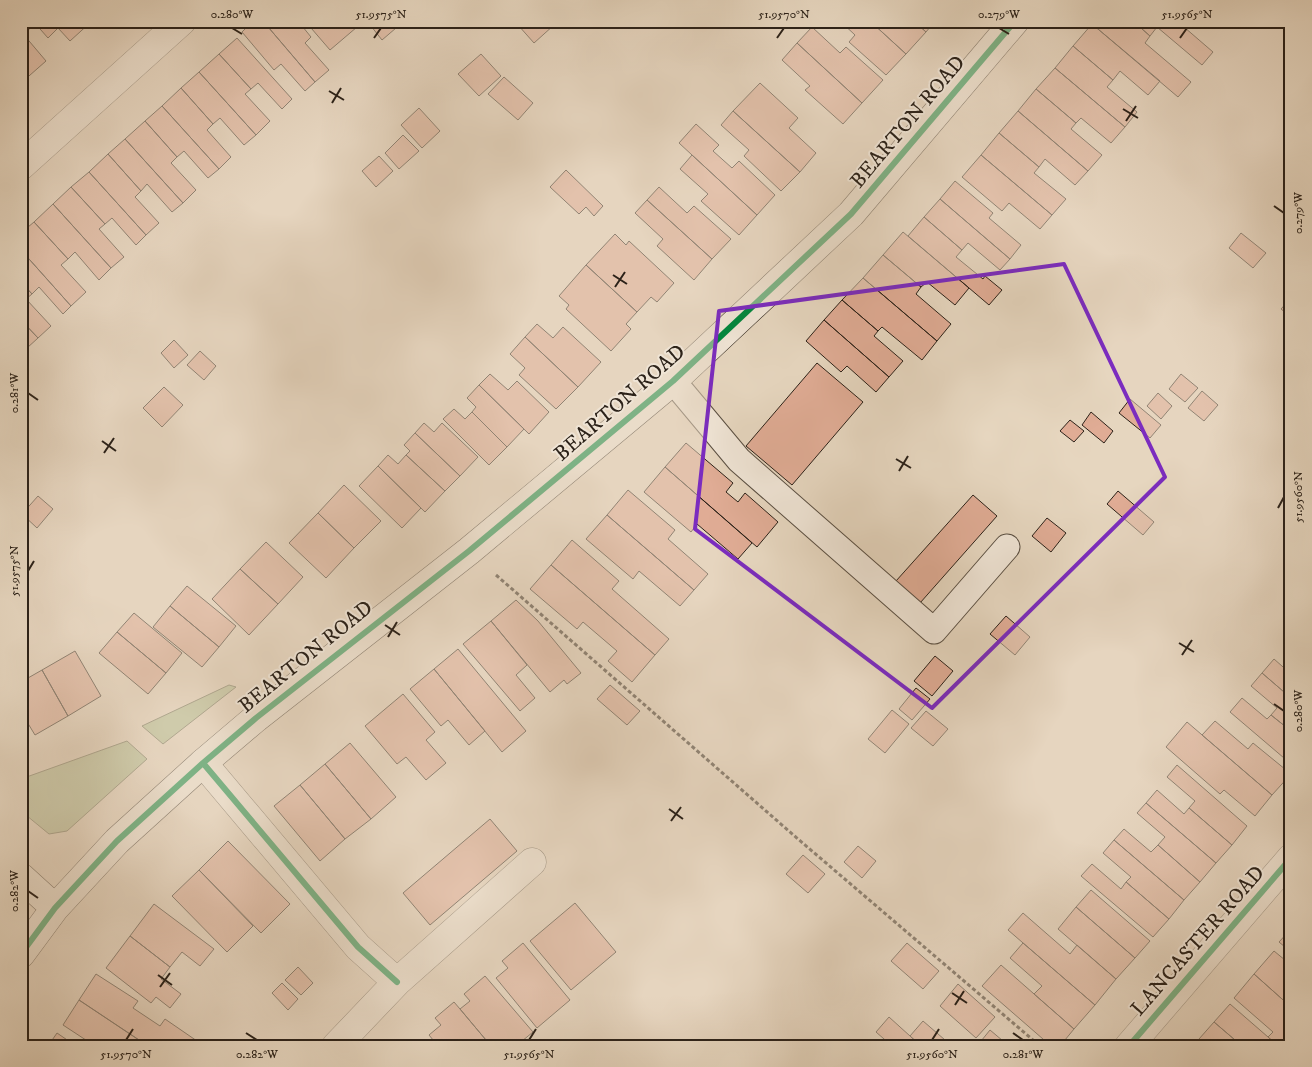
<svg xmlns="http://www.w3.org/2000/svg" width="1312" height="1067" font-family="'IM FELL DW Pica',serif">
	<rect width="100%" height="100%" fill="#e6d6bf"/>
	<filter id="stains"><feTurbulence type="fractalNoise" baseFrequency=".004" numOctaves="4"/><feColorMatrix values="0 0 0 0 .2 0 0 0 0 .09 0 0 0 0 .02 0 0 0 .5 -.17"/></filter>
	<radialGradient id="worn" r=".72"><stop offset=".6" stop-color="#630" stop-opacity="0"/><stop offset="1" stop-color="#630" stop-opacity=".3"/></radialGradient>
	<path fill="#b4be92" stroke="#707056" d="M229 685 236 687 163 744 142 726Z
		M127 741 147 759 67 831 49 834 21 811V779Z"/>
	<path fill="#e0ac95" stroke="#2c2219" d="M21 21H28L32 26 24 35 46 61 21 83Z
		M33 21H92L70 41 58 28 48 38Z
		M253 21H263L315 82 305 91 281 64 274 70 242 32Z
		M263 21H298L311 37 305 43 329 70 315 82Z
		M305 21H352L357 27 330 50Z
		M367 21H402L403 22 382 40Z
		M522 21H550L554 25 534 43 518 25Z
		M840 21H870L906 54 886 75 849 42 855 35Z
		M870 21H914L926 32 906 54Z
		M914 21H935L926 32Z
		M1094 21H1133L1150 36 1145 43 1191 82 1178 97 1092 24Z
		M1133 21H1177L1213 52 1202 65 1157 27 1150 36Z
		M1092 24 1160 81 1148 95 1120 71 1113 80 1073 46Z
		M812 27 840 53 846 47 883 80 862 103 797 43Z
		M237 38 292 99 282 109 258 83 251 89 219 54Z
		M797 43 862 103 843 124 805 90 810 86 782 60Z
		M1073 46 1113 80 1107 87 1137 112 1125 127 1055 68Z
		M219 54 251 89 245 94 270 121 256 135 199 72Z
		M481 54 501 76 479 96 458 74Z
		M1055 68 1125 127 1111 143 1081 118 1076 123 1036 89Z
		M199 72 256 135 244 145 220 118 213 124 181 88Z
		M504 77 533 103 518 120 488 94Z
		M760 83 798 118 789 128 816 153 800 172 733 111Z
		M181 88 213 124 207 130 231 157 219 169 162 106Z
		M1036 89 1076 123 1071 129 1102 155 1088 171 1018 111Z
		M162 106 219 169 208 178 184 151 177 157 145 121Z
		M419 108 440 131 422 148 401 125Z
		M733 111 800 172 781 191 744 156 749 150 721 125Z
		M1018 111 1088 171 1075 185 1045 159 1039 167 999 133Z
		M145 121 177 157 171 163 196 190 183 203 125 139Z
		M696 124 719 145 713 151 732 168 739 161 775 195 757 215 679 143Z
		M999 133 1039 167 1034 173 1066 199 1052 215 981 155Z
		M403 135 419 151 399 169 385 153Z
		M125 139 183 203 172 212 147 184 141 191 108 154Z
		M108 154 141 191 135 197 159 223 146 235 89 172Z
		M692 155 757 215 739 235 701 201 708 194 680 169Z
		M981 155 1052 215 1040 229 1009 203 1002 211 962 177Z
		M379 156 393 171 376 187 362 171Z
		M566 170 603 206 594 216 586 207 579 214 550 187Z
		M89 172 146 235 136 245 112 218 105 224 71 187Z
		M955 181 993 213 989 218 1021 245 1010 259 940 199Z
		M71 187 105 224 99 229 124 257 111 268 53 204Z
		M659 187 687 213 694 206 731 239 712 259 647 200Z
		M940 199 1010 259 1000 270 968 243 962 250 924 217Z
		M647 200 712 259 694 280 657 246 663 239 635 213Z
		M53 204 111 268 99 280 75 252 68 259 34 222Z
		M924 217 962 250 956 257 983 279 985 276 1002 290 989 305 908 236Z
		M34 222 68 259 61 265 86 292 71 306 21 250V233Z
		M903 232 969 288 955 305 927 282 921 287 883 255Z
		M1241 233 1266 253 1253 268 1229 248Z
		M615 234 626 245 629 241 674 283 657 302 651 297 637 312 586 265Z
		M21 250 71 306 63 314 39 287 32 294 21 282Z
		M883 255 921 287 916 294 951 324 937 341 863 278Z
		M586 265 637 312 626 324 631 329 611 351 566 309 569 305 559 296Z
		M863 278 937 341 922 360 882 327 878 331 842 300Z
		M21 282 32 294 26 299 51 326 38 338 21 320Z
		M1291 298V317L1281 309Z
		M842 300 878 331 874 336 903 361 889 377 824 320Z
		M21 320 38 338 27 348 21 341Z
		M824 320 889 377 876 392 847 366 841 372 806 341Z
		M537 324 553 338 563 327 601 362 578 387 525 337Z
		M525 337 578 387 556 409 519 375 525 368 510 354Z
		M174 340 188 355 174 368 161 353Z
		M200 351 216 366 204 380 187 365Z
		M817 363 863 402 792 485 746 446Z
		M490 374 508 390 517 381 549 412 529 434 479 385Z
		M1181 374 1198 388 1185 402 1169 389Z
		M479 385 524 429 507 447 472 412 476 407 467 398Z
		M164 387 183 405 162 427 143 408Z
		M1202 391 1218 405 1204 421 1188 408Z
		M1158 393 1172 406 1161 419 1147 406Z
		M1130 399 1161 425 1150 438 1119 413Z
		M454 409 465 419 472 412 507 447 489 465 443 419Z
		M1091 412 1113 431 1104 443 1082 425Z
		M1070 420 1084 431 1074 442 1060 431Z
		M424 423 434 432 442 423 478 457 460 476 415 433Z
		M415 433 460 476 445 491 406 455 410 451 404 445Z
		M686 443 733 483 726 492 738 502 745 493 778 522 757 547 665 467Z
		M388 455 398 464 406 455 445 491 425 512 378 466Z
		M378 466 421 508 402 528 359 486Z
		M665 467 752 543 738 559 697 524 691 532 644 492Z
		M344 485 381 521 354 548 318 513Z
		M628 490 675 530 668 539 708 574 694 590 607 515Z
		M1118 491 1154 522 1143 535 1107 504Z
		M973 495 997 516 920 603 896 581Z
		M38 496 53 509 37 528 22 514Z
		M318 513 354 548 326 578 289 543Z
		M607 515 694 590 680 606 639 571 633 579 586 539Z
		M1047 518 1066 533 1051 552 1032 536Z
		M572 540 619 581 612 589 669 639 655 655 551 565Z
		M266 542 303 577 278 604 240 569Z
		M551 565 655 655 632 682 608 661 617 651 583 622 577 629 530 589Z
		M240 569 278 604 249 635 212 599Z
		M187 586 236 626 219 647 170 606Z
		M516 600 538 621 581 673 567 684 564 680 550 692 491 621Z
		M170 606 219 647 202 667 153 627Z
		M134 613 182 653 166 673 117 632Z
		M1006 616 1030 637 1015 655 990 634Z
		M491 621 527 665 516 675 535 698 520 711 463 644Z
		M117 632 166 673 148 694 99 653Z
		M1291 639V651L1285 646Z
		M458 649 526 731 502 752 434 669Z
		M75 651 101 696 68 716 42 670Z
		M935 656 953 671 932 696 914 681Z
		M1274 659 1291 674V698L1262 673Z
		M434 669 485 731 469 745 448 720 441 726 410 689Z
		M42 670 68 716 35 735 21 712V682Z
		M1262 673 1291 698V731L1271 715 1277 708 1251 686Z
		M610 685 640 711 627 725 597 699Z
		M916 688 930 699 912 720 899 709Z
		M403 694 435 732 426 740 446 763 426 780 406 757 397 764 365 726Z
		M1242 698 1267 719 1271 715 1291 731V764L1230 712Z
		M892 710 909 724 885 753 868 739Z
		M926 711 948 729 933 746 911 728Z
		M1215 721 1248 749 1253 743 1291 774 1272 795 1202 735Z
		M1187 722 1272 795 1255 816 1224 790 1220 794 1166 747Z
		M350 743 396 797 371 819 325 764Z
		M325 764 371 819 345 839 300 785Z
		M1177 765 1247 826 1232 845 1189 808 1195 801 1167 777Z
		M300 785 345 839 320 861 274 806Z
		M1157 790 1184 814 1189 808 1232 845 1216 863 1146 803Z
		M1146 803 1216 863 1200 882 1158 845 1165 837 1137 813Z
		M490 819 517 851 430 925 403 893Z
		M1124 829 1151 852 1158 845 1200 882 1184 900 1114 840Z
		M1114 840 1184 900 1169 919 1126 882 1131 877 1103 853Z
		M228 841 290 904 261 933 199 870Z
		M858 846 876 861 862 878 844 862Z
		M803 855 825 874 808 893 786 874Z
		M1092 864 1121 889 1126 882 1169 919 1153 937 1081 876Z
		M199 870 253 926 227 952 172 896Z
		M1091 890 1150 941 1135 958 1076 907Z
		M575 903 616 952 571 990 530 941Z
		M154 904 214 949 200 966 182 952 170 967 130 936Z
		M1076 907 1135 958 1116 979 1058 929Z
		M1023 913 1070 954 1077 945 1116 979 1095 1005 1008 930Z
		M1291 929V952L1279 942Z
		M130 936 170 967 161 979 181 994 170 1008 156 997 151 1003 106 968Z
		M523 943 570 1000 537 1028 496 978 508 968 502 961Z
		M907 943 939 971 923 989 891 961Z
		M1023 943 1095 1005 1074 1029 1034 994 1042 986 1010 958Z
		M1274 951 1291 965V1007L1254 974Z
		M1001 965 1074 1029 1060 1046H1051L982 986Z
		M298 967 313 983 301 995 285 980Z
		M96 974 138 1001 133 1008 160 1026 165 1019 197 1041 194 1046H148L79 1000Z
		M1254 974 1291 1007V1046H1278L1268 1037 1273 1032 1234 998Z
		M485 976 533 1032 516 1046H491L460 1009 470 1001 464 994Z
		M282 983 298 999 288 1010 272 993Z
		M958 984 995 1017 976 1038 940 1006Z
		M79 1000 148 1046H95L63 1025Z
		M454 1002 460 1009 491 1046H438L429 1035 441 1025 435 1018Z
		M1230 1004 1268 1037 1278 1046H1242L1214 1022Z
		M889 1017 910 1036 921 1046H892L876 1032Z
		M923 1021 952 1046H921L910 1036Z
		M1214 1022 1242 1046H1207L1199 1039Z
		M990 1030 1009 1046H977Z
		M57 1033 76 1046H48Z
		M1199 1039 1207 1046H1194Z"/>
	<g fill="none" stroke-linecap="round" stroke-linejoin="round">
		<defs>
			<path id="lane" d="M673 381 739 460 934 631 1007 547"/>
			<path id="street" d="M21 166 182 21
				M203 763 358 947 397 982
				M336 1046 397 982 532 862
				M1129 1046 1291 858"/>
			<path id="secondary" d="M21 877 55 908
				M21 954 55 908 117 841 203 763 256 718 469 551 673 381 851 214 1015 21"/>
		</defs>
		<use href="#lane" stroke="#5a4f42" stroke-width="27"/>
		<use href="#street" stroke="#5a4f42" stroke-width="29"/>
		<use href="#secondary" stroke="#2c2219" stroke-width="29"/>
		<path stroke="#2c2219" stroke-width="3" stroke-dasharray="4 2.5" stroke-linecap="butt" d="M496 575 798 839 1040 1046"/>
		<use href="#lane" stroke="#efe4d5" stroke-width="25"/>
		<use href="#street" stroke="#efe4d5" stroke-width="28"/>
		<use href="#secondary" stroke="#efe4d5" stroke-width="28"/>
		<defs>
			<path id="cycleway" d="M203 763 358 947 397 982
				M21 954 55 908 117 841 203 763 256 718 469 551 673 381 851 214 1015 21
				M1129 1046 1291 858"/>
		</defs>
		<use href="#cycleway" stroke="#efe4d5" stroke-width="9"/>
		<use href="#cycleway" stroke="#00873e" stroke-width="6"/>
	</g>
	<path d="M0 0H1312V1067H0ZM1064 264 1165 477 932 708 695 529 719 311Z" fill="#e6d6bf" fill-opacity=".55" fill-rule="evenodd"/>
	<path fill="none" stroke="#7b2cbf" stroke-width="4" stroke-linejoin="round" d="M1064 264 1165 477 932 708 695 529 719 311Z"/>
	<path fill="none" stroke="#2c2219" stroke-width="2" d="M232 28 242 34M999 28 1009 34M374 38 381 28M777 38 784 28M1180 38 1187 28M329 91 344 100M332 103 341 88M1123 109 1138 118M1126 121 1136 106M1274 206 1284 213M613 275 627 284M615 287 625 272M28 393 38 400M102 441 116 451M104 453 114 438M896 459 911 468M899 471 908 456M1278 508 1284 497M28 571 34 561M385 625 400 635M388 637 397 622M1179 643 1194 652M1182 655 1192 640M1274 704 1284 711M669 809 683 819M671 821 681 807M28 891 38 898M158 975 172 985M160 987 170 973M952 993 967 1003M955 1005 964 991M246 1033 257 1040M1013 1033 1023 1040M126 1040 133 1029M529 1040 536 1029M932 1040 939 1029"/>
	<g text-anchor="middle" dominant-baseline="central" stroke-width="4" stroke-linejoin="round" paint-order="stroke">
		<g font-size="21" fill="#2c2219" stroke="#efe4d5">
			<text transform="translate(908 122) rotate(-50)">BEARTON ROAD</text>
			<text transform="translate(620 403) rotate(-41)">BEARTON ROAD</text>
			<text transform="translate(306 657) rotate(-39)">BEARTON ROAD</text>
			<text transform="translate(1198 941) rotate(-49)">LANCASTER ROAD</text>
		</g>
	</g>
	<rect width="1312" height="1067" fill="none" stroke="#e6d6bf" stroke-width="55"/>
	<rect x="28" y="28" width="1256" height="1012" fill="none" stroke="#2c2219" stroke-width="2"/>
	<g font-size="12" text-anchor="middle" fill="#2c2219">
		<text x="232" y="18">0.280°W</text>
		<text x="381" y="18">51.9575°N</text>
		<text x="784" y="18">51.9570°N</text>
		<text x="999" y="18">0.279°W</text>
		<text x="1187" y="18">51.9565°N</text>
		<text transform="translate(1298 213) rotate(-90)" y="4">0.279°W</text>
		<text transform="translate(14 393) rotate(-90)" y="4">0.281°W</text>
		<text transform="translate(1298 497) rotate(-90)" y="4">51.9560°N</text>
		<text transform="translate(14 571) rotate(-90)" y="4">51.9575°N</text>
		<text transform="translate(1298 711) rotate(-90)" y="4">0.280°W</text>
		<text transform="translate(14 891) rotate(-90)" y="4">0.282°W</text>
		<text x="126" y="1058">51.9570°N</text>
		<text x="257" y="1058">0.282°W</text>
		<text x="529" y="1058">51.9565°N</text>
		<text x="932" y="1058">51.9560°N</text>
		<text x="1023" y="1058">0.281°W</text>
	</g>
	<rect width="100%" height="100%" filter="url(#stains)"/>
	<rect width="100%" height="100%" fill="url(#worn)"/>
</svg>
